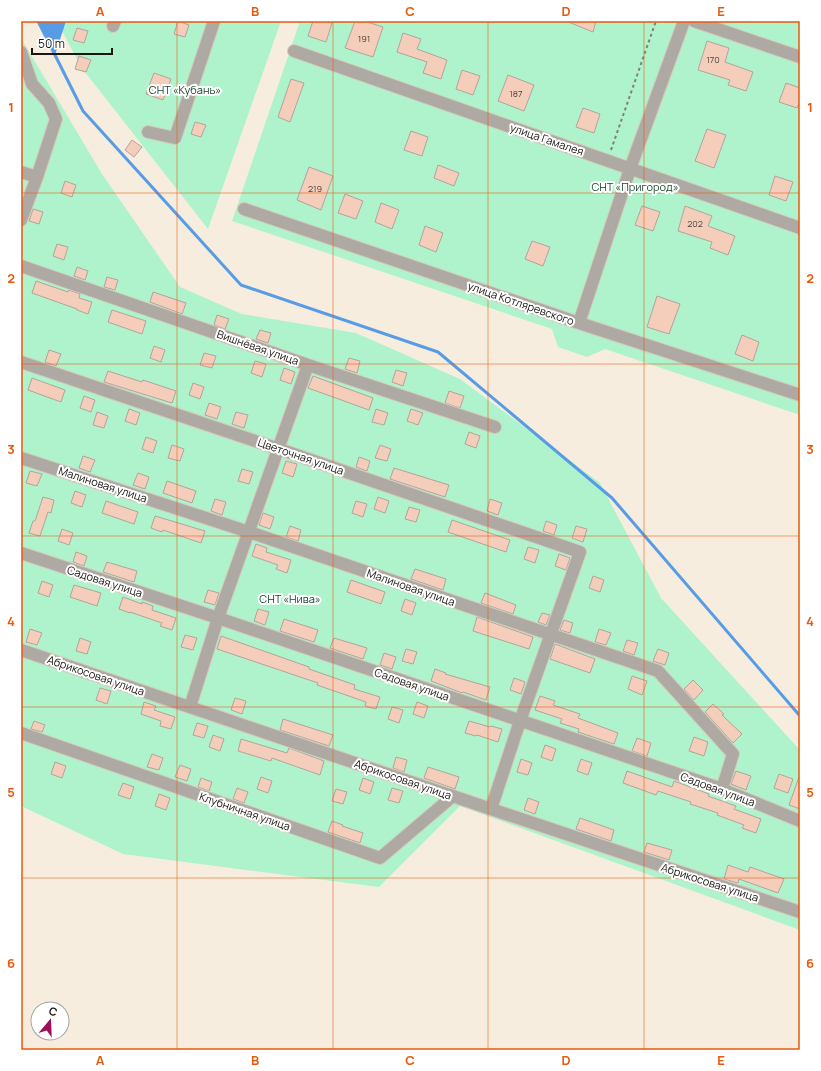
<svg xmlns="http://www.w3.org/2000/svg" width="821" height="1071" font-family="Manrope,sans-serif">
	<rect width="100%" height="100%" fill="#f7edde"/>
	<path fill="#aef3cb" d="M57 21H281L208 229 81 67Z
		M300 21H800V415L605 349 587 357 558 347 552 329 232 221Z
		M21 38 102 174 180 287 242 314 356 333 460 379 600 483 661 598 800 750V930L460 806 379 887 123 854 21 806Z"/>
	<path fill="#589ce5" d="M38 21H66L55 55Z"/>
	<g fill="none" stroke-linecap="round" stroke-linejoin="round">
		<path stroke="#589ce5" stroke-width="3" d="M38 21 83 111 241 285 438 352 612 498 800 716"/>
	</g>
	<path fill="#f4ceba" stroke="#b4a39b" d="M178 21 189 25 185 37 174 34Z
		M313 21H326L332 23 326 42 308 36Z
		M355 21H364L383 27 373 57 345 48Z
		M566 21H596L593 32Z
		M77 28 88 31 84 43 73 40Z
		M403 33 421 39 417 49 447 60 441 79 423 73 427 62 397 52Z
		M707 41 729 48 725 62 753 72 746 91 728 85 730 80 698 70Z
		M79 56 91 60 86 72 75 69Z
		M462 70 480 76 473 95 456 89Z
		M154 73 171 79 163 100 146 94Z
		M508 75 534 85 524 111 498 101Z
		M291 79 304 83 290 122 278 117Z
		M786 83 800 88V101L797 108 779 102Z
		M583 108 600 114 594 133 576 127Z
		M195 122 206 125 201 137 191 134Z
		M707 129 726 135 714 168 695 161Z
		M411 131 428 137 422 156 404 150Z
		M132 140 142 147 134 157 125 150Z
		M438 165 459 173 454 186 434 178Z
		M309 167 333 176 321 210 297 200Z
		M775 176 793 182 786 201 769 195Z
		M65 181 76 185 72 197 61 193Z
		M345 194 363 201 356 219 338 213Z
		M381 203 399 210 392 229 375 222Z
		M642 206 660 212 653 231 635 225Z
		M685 206 712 216 708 226 735 236 728 255 710 248 712 242 678 231Z
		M33 209 43 212 39 224 29 221Z
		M425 226 443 233 436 252 419 245Z
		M532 241 550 247 543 266 525 259Z
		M57 244 68 247 64 260 53 256Z
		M77 267 88 271 85 280 74 276Z
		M107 277 118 280 115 290 104 287Z
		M36 281 68 292 69 290 80 294 79 298 92 302 88 314 77 310V309L32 293Z
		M153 292 186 303 182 314 150 302Z
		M657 296 680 304 669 334 647 327Z
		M112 310 146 321 142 334 108 322Z
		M217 315 229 319 225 329 214 325Z
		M260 330 271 333 268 343 256 339Z
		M742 335 759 342 753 361 735 354Z
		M154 346 165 350 161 362 150 358Z
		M49 350 61 354 56 366 45 362Z
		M204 353 216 356 212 368 200 365Z
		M349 358 360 361 357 373 345 369Z
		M255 361 266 364 262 377 251 373Z
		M284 368 295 372 291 384 280 380Z
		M396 370 407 373 403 386 392 382Z
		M108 371 142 382 143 380 176 391 172 403 104 382Z
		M313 376 373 398 369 410 308 388Z
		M32 378 65 390 61 402 28 390Z
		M193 383 204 387 200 399 189 395Z
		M449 391 464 396 460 408 445 403Z
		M84 396 95 400 91 412 80 408Z
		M209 403 221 407 217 419 205 415Z
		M129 409 140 413 136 425 125 421Z
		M376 409 388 413 384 425 372 422Z
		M411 409 423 413 418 425 407 421Z
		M97 412 108 416 104 428 93 425Z
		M236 412 248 415 244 428 232 424Z
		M469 432 480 436 476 448 465 444Z
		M146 437 157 441 153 453 142 449Z
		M172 445 184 449 180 461 168 458Z
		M380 445 391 449 387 461 375 458Z
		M83 456 95 460 90 472 79 468Z
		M359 457 370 461 367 471 356 467Z
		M286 461 297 464 293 477 282 473Z
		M394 468 449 485 445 497 390 479Z
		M242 469 253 472 249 484 238 481Z
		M30 471 42 474 37 486 26 483Z
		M138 473 149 477 145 489 133 485Z
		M167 481 196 491 192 503 163 493Z
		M75 491 86 495 82 507 71 503Z
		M43 497 54 500 51 513 48 512 40 536 29 533 33 521H35Z
		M378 497 389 501 385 513 374 509Z
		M215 499 226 502 222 515 211 511Z
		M490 499 502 503 498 515 487 511Z
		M106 501 138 512 134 524 102 513Z
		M356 501 367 504 363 517 352 513Z
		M409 507 420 510 416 522 405 519Z
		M263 513 274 517 270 529 259 525Z
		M155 516 205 531 201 543 163 530 162 532 151 528Z
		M452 520 510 540 506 552 448 532Z
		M546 521 557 525 554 535 543 531Z
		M290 526 301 530 298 541 286 537Z
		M576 526 587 529 583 542 572 538Z
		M62 529 73 533 69 545 58 541Z
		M256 544 267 548 266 552 291 560 287 573 276 569 278 565 252 556Z
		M528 547 539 550 535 563 524 559Z
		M76 552 87 556 84 566 73 562Z
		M559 554 570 558 566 570 555 566Z
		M107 562 137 571 134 582 103 572Z
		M415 569 446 579 443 590 411 579Z
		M593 576 604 580 600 592 589 588Z
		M351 580 385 592 381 604 347 592Z
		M42 581 53 585 49 597 38 593Z
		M74 585 101 593 97 606 70 597Z
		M208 590 219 593 215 605 204 602Z
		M485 593 516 605 513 614 481 603Z
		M123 597 142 604V602L153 606 152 610 176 618 172 630 160 626 162 623 130 612V613L119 609Z
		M405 599 416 603 412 615 401 611Z
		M258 609 269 612 265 625 254 621Z
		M542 613 550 615 546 625 538 622Z
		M477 617 533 637 529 649 473 631Z
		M284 619 318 630 314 642 280 631Z
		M564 620 573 623 570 633 560 630Z
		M30 629 42 633 37 645 26 642Z
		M599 629 611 633 606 645 595 642Z
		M185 635 197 638 193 650 181 647Z
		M221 636 309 667V669L355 685 354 689 380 697 376 709 365 706 366 702 317 685 318 683 217 649Z
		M80 638 91 642 87 654 76 651Z
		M334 638 367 648 363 659 330 648Z
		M627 640 638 643 634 655 623 651Z
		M555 644 595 659 590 673 550 659Z
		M406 649 417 652 413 664 402 661Z
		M658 649 669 653 665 665 653 661Z
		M384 653 396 657 392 669 380 665Z
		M435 669 446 673 445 674 490 687 486 700 463 692 462 693 431 681Z
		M632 676 647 681 642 695 628 689Z
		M514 678 525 682 521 694 510 690Z
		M693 680 703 690 694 700 684 689Z
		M100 688 111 691 107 704 96 700Z
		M540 696 555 701 553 705 580 714 578 718 618 733 614 744 578 732 579 729 560 723 562 719 535 710Z
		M235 698 246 701 242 714 231 710Z
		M144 702 156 706 154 710 175 717 171 729 160 726 161 721 141 714Z
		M417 702 428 706 424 718 413 714Z
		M713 704 724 714 722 715 742 734 733 743 705 712Z
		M392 707 403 710 399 723 388 719Z
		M283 719 333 735 329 746 280 730Z
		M34 721 45 725 42 732 31 729Z
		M469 721 490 727 491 726 502 729 498 742 477 735 476 736 465 733Z
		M197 723 208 726 204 738 193 735Z
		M213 735 224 739 220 751 209 747Z
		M694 737 708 742 704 756 689 751Z
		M637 738 651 743 647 756 632 751Z
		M241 739 287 753 289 748 324 761 320 775 272 758 271 761 238 751Z
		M545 745 556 749 552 761 541 757Z
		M152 754 163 758 159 770 147 767Z
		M396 757 407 760 404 772 393 768Z
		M521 759 532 763 528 775 517 772Z
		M581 759 592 763 588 775 577 771Z
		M55 762 66 766 62 778 51 774Z
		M180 765 191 769 187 781 175 777Z
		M428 767 459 777 455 789 424 778Z
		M627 771 672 787 674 781 709 794 708 796 736 806 734 809 761 819 756 833 742 828 744 825 717 815 718 813 690 804 691 802 658 791 656 795 623 783Z
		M736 771 751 776 746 790 731 784Z
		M779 774 793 779 788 793 774 788Z
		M261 777 272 781 268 793 257 789Z
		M799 777 800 778V809L789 805Z
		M201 778 212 782 209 791 198 787Z
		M363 778 374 782 370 794 359 790Z
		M123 783 134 787 130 799 118 795Z
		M237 788 248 792 244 803 233 799Z
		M392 788 403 791 399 803 388 800Z
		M336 789 347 792 343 804 332 801Z
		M159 794 170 798 166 810 155 806Z
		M528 798 539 802 535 814 524 810Z
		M580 818 614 830 611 841 576 829Z
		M332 821 343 825 342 826 363 833 360 843 328 832Z
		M647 843 672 850 669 860 644 852Z
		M728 865 748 872 750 867 784 879 778 893 739 879 738 883 724 879Z"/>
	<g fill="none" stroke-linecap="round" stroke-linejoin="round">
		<defs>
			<path id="street" d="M694 21 800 57
				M113 26 115 21
				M294 51 800 228
				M21 52 32 84 49 103 56 119 37 177 21 220
				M148 132 175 138 214 21
				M21 172 37 177
				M244 209 579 323 800 395
				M21 266 308 365 495 427
				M579 323 630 169 684 21
				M21 362 279 449 580 552 520 721 491 809
				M21 458 249 532 658 671 733 754 722 789
				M21 553 218 618 722 789 800 821
				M21 650 491 809 800 912
				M190 707 218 618 308 365
				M21 733 380 858 453 796"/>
		</defs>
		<use href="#street" stroke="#d4cbbd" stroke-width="14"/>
		<path stroke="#867f75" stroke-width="2" stroke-dasharray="3 3" stroke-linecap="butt" d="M611 150 656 21"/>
		<use href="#street" stroke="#aea9a3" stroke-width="12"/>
	</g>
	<path fill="none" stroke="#e8590c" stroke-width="1" stroke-opacity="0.55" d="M177 21V1050M333 21V1050M488 21V1050M644 21V1050M21 193H800M21 364H800M21 536H800M21 707H800M21 878H800"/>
	<g text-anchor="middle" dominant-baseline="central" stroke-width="4" stroke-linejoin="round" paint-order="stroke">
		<g font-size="9" fill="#50443b">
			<text x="364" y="38">191</text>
			<text x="713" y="59">170</text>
			<text x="516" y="93">187</text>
			<text x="315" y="188">219</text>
			<text x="695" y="223">202</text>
		</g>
		<g font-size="11" fill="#18452e" stroke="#fff">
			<text x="185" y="89">СНТ «Кубань»</text>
			<text x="635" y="186">СНТ «Пригород»</text>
			<text x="290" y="598">СНТ «Нива»</text>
		</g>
		<g font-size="11" fill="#1a1611" stroke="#fff">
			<text transform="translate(547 139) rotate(19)">улица Гамалея</text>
			<text transform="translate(521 303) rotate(19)">улица Котляревского</text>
			<text transform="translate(258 347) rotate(19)">Вишнёвая улица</text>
			<text transform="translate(301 456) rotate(19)">Цветочная улица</text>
			<text transform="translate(103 484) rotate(18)">Малиновая улица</text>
			<text transform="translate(105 581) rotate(18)">Садовая улица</text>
			<text transform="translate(411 587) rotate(19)">Малиновая улица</text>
			<text transform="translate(96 675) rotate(19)">Абрикосовая улица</text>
			<text transform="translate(412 684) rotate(19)">Садовая улица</text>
			<text transform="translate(403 779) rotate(19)">Абрикосовая улица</text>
			<text transform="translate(718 789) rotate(20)">Садовая улица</text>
			<text transform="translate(245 811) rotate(19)">Клубничная улица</text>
			<text transform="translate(710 882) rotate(18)">Абрикосовая улица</text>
		</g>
	</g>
	<rect width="821" height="1071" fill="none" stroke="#ffffff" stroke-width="44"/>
	<g transform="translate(50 1021) rotate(19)"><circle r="19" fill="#ffffff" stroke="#a3a2a0"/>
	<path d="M0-3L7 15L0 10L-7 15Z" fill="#9c0e5c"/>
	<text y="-6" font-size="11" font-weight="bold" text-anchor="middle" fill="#1a1611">С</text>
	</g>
	<path d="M32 48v6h80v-6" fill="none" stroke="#1a1611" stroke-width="2"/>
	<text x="38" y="48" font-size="12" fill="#1a1611" stroke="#ffffff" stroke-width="3" paint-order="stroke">50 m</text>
	<rect x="22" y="22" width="777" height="1027" fill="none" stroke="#e8590c" stroke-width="1.5"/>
	<g font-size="13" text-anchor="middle" font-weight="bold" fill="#e8590c">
		<text x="100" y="16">A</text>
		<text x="255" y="16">B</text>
		<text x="410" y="16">C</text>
		<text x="566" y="16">D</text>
		<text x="721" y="16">E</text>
		<text x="11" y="112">1</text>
		<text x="810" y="112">1</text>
		<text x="11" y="283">2</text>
		<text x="810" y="283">2</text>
		<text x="11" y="454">3</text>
		<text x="810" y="454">3</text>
		<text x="11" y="626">4</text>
		<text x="810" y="626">4</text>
		<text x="11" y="797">5</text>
		<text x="810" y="797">5</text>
		<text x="11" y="968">6</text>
		<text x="810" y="968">6</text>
		<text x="100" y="1065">A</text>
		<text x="255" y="1065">B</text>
		<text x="410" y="1065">C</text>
		<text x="566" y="1065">D</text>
		<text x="721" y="1065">E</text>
	</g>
</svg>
